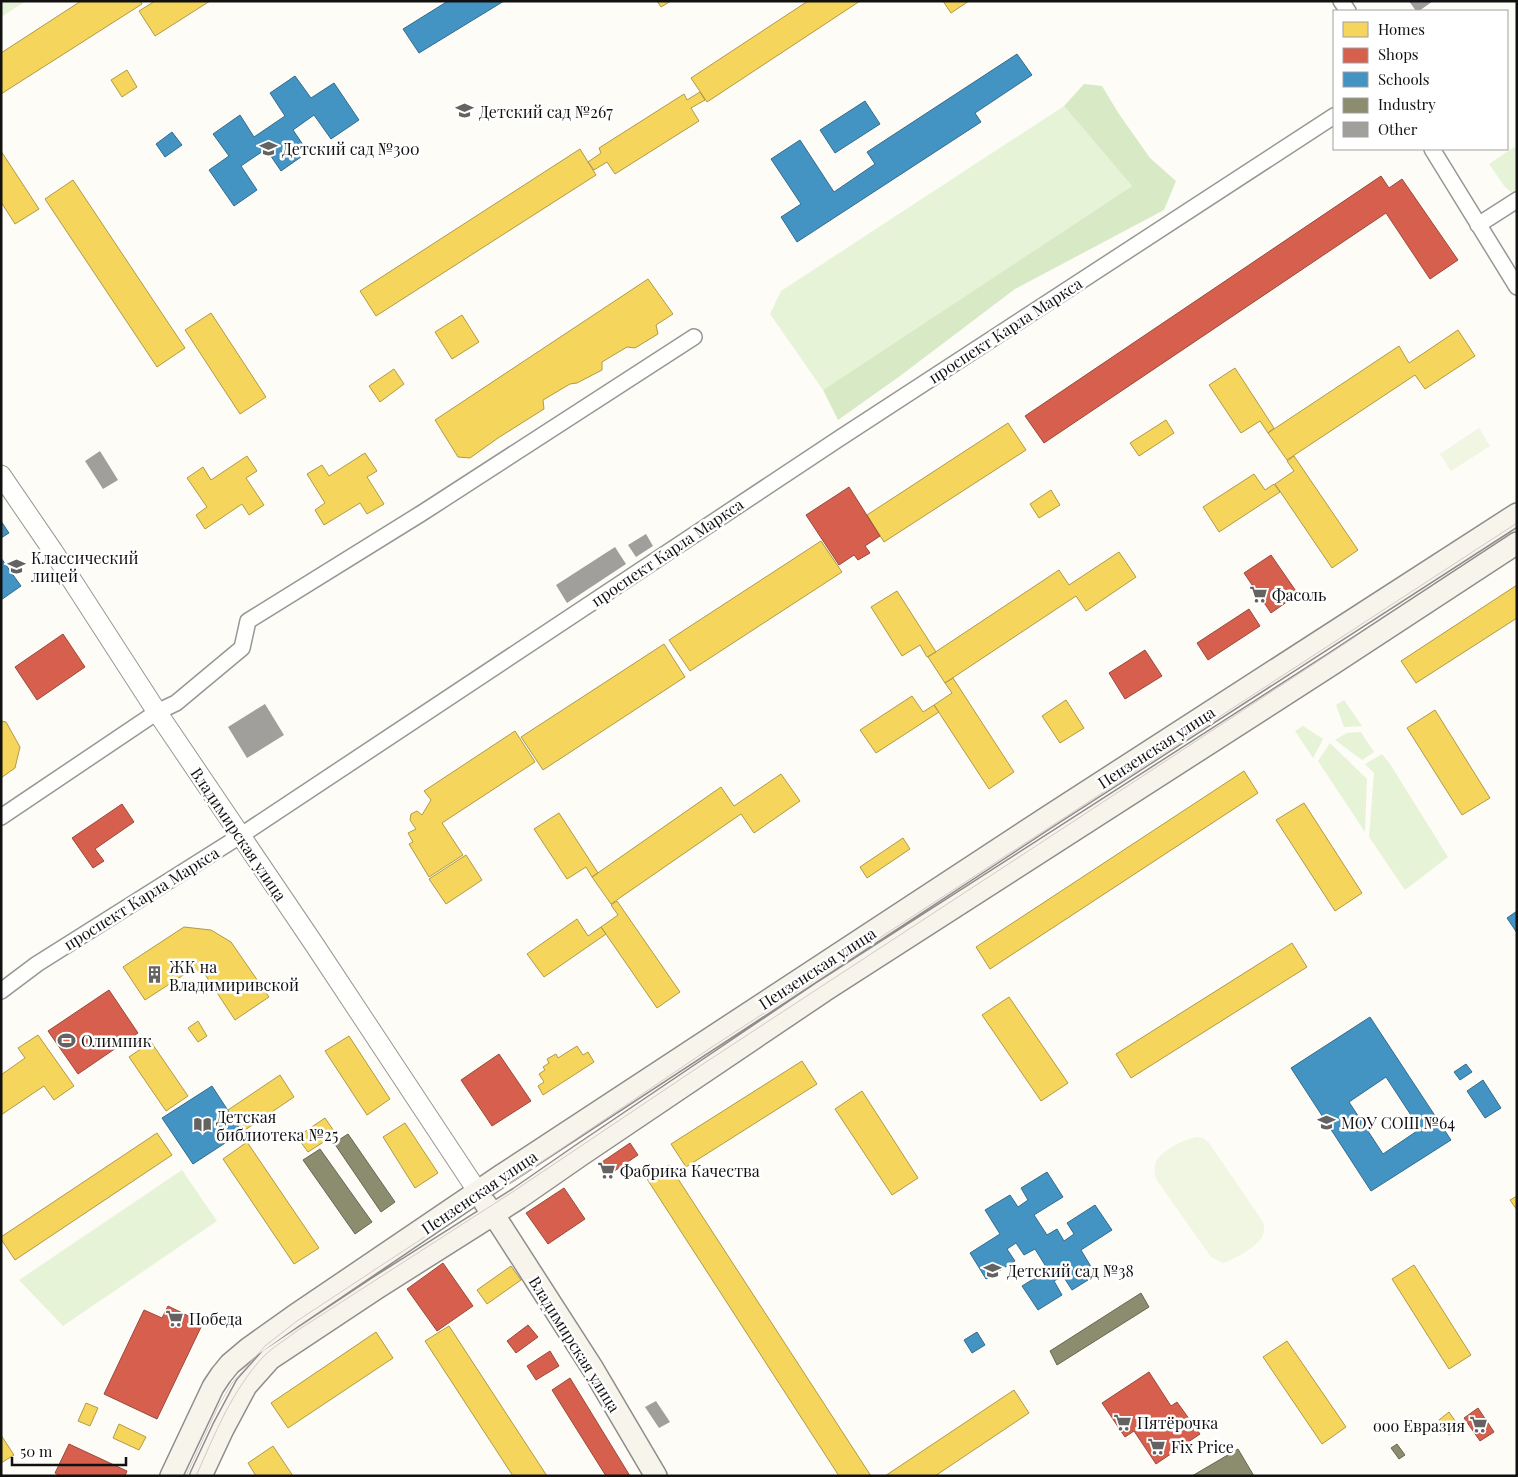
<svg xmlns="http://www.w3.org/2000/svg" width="1518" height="1477" font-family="'Playfair Display',serif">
	<rect width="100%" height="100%" fill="#fdfcf7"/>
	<path fill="#e7f3d7" d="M1 1H26L1 17Z
		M1064 106 1132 186 823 390 770 314 781 291Z
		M1514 147 1517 151V191L1512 193 1505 187 1489 164Z
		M1344 700 1362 726 1344 727 1336 705Z
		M1303 726 1323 739 1313 758 1295 731Z
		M1361 732 1374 752 1362 760 1335 740 1347 733Z
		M1330 743 1367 779 1365 832 1318 761Z
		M1382 754 1390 764 1448 857 1405 890 1369 837 1374 773 1365 764Z
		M182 1170 217 1221 63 1326 19 1280Z"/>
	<path fill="#d8eac5" d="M1084 84 1102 86 1119 114 1150 158 1176 181 1164 210 1015 289 900 376 838 420 823 390 1132 186 1064 106Z"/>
	<path fill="#f0f6e1" d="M1479 428 1490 446 1451 471 1440 454Z
		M1198 1137 1204 1139 1209 1143 1263 1222C1264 1227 1265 1232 1262 1237 1257 1247 1233 1260 1223 1263L1211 1257 1156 1179C1155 1174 1154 1169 1155 1164 1159 1151 1186 1138 1198 1137Z"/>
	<path fill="#f6d55c" stroke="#b19a46" d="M81 1H141L142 4 1 94V53Z
		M155 1H210L155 36 139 11Z
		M657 1H671L661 7Z
		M808 1H860L707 102 691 78Z
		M943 1H969L951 13Z
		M127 70 137 87 122 97 111 80Z
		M700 92 705 100 691 108 699 121 615 174 607 162 594 170 588 162 601 153 599 148 684 94 687 100Z
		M580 149 596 175 376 316 360 291Z
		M1 151 39 209 15 224 1 202Z
		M73 180 185 348 157 367 45 199Z
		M648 279 673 314 656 325 658 334 635 348 627 347 602 362V370L577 383 570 384 543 400 544 409 498 438 470 458 458 457 435 420Z
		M211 313 266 397 240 414 185 330Z
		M462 315 479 342 452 359 435 332Z
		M1458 330 1475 356 1425 389 1415 375 1287 460 1268 433 1399 346 1409 363Z
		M1235 368 1274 428 1268 433 1260 421 1241 433 1209 385Z
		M394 369 404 384 380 402 369 386Z
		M1166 420 1174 433 1139 456 1130 443Z
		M1008 423 1026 450 884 542 867 515Z
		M365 453 377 471 367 477 384 504 367 514 360 503 324 525 315 510 325 503 307 474 322 465 329 476Z
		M247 456 257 471 246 478 264 505 249 515 242 504 205 529 196 515 207 507 187 478 203 467 211 480Z
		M1294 456 1358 550 1332 568 1275 484 1294 471 1287 461Z
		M1254 474 1265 490 1274 484 1280 492 1219 532 1203 507Z
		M1051 490 1060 505 1039 518 1030 504Z
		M821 541 842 572 690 671 669 640Z
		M1119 552 1136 577 1086 611 1076 596 945 683 928 657 1059 570 1069 585Z
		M1517 585V618L1416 683 1401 661Z
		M897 591 936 652 927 657 920 645 902 656 871 607Z
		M664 644 685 677 543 770 521 737Z
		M953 678 1014 772 989 789 934 705 952 693 945 683Z
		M912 696 923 712 934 705 939 712 876 753 860 730Z
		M1066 700 1084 728 1060 743 1042 716Z
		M1435 710 1490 798 1462 815 1407 728Z
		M1 721 6 722 20 747 15 768 1 778Z
		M515 731 535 762 442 823 463 855 429 877 409 844 413 842 408 833 416 829 410 820 411 814 417 811 422 815 431 800 424 791Z
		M1244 771 1258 793 990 969 976 947Z
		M781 774 800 801 754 833 741 814 611 904 592 877 721 787 734 806Z
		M1304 803 1362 893 1335 911 1276 820Z
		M559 813 598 873 592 877 586 867 567 879 534 829Z
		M903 838 910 849 867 878 860 867Z
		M466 855 482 880 446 904 429 879Z
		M617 901 680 992 657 1008 601 927 618 915 611 905Z
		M577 919 588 936 601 927 606 934 544 977 527 954Z
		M184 927 211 930 231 942 269 997 235 1020 204 973 191 970 145 1000 123 967Z
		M1292 943 1307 967 1131 1078 1116 1054Z
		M1009 997 1068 1083 1041 1101 982 1015Z
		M198 1021 207 1036 198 1042 188 1028Z
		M38 1035 74 1086 54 1100 44 1086 1 1115V1075L25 1058 18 1048Z
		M349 1036 390 1099 367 1115 325 1051Z
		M151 1042 188 1096 166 1111 129 1057Z
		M577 1046 583 1055 588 1052 594 1062 543 1095 538 1086 544 1082 539 1074 545 1070 543 1067 549 1063 547 1059 556 1054 558 1058Z
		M802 1061 817 1084 686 1167 671 1144Z
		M280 1075 294 1097 242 1132 228 1110Z
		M862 1091 918 1178 892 1195 835 1109Z
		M325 1118 336 1134 308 1152 297 1137Z
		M405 1123 438 1173 415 1188 383 1137Z
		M157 1133 172 1155 15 1260 1 1239V1237Z
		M247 1142 319 1248 294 1264 223 1159Z
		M669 1165 871 1476H839L647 1179Z
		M1517 1196V1210L1510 1200Z
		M1414 1265 1471 1355 1449 1369 1392 1279Z
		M511 1266 521 1280 487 1304 477 1290Z
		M449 1326 547 1476H513L425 1341Z
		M376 1332 393 1358 288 1428 271 1403Z
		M1287 1341 1346 1427 1322 1444 1263 1357Z
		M1014 1390 1029 1413 935 1476H885Z
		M86 1403 98 1408 90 1426 78 1421Z
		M1449 1412 1460 1428 1449 1435 1439 1420Z
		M119 1424 146 1437 139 1450 113 1438Z
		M1 1435 14 1455 1 1463Z
		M273 1446 293 1476H256L248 1463Z"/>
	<path fill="#d6604d" stroke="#9b483b" d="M1381 176 1389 188 1402 179 1458 260 1430 279 1386 213 1044 443 1025 416Z
		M849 487 880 536 865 546 870 553 858 560 854 555 839 565 806 515Z
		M1271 555 1298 594 1271 613 1244 573Z
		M1249 609 1260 626 1208 660 1197 643Z
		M63 634 85 667 37 700 15 667Z
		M1145 650 1162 676 1125 699 1109 673Z
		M122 804 134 822 95 849 104 861 93 868 72 838Z
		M109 990 138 1033 78 1074 48 1031Z
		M499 1054 531 1101 492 1126 461 1080Z
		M630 1143 638 1155 610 1174 602 1162Z
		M564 1188 585 1219 548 1244 526 1213Z
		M443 1263 473 1306 437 1331 407 1289Z
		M168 1306 203 1323 157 1419 104 1394 144 1310 162 1318Z
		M528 1325 538 1337 516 1353 507 1341Z
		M550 1351 559 1366 536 1380 527 1366Z
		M1149 1372 1171 1406 1177 1402 1200 1434 1156 1464 1134 1431 1125 1437 1102 1403Z
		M570 1378 630 1476H606L552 1390Z
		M1478 1408 1494 1432 1480 1441 1464 1418Z
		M69 1444 127 1471 125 1476H60L55 1473Z"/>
	<path fill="#4393c3" stroke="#346c8e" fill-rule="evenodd" d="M448 1H504L419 53 403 29Z
		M1017 54 1032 75 975 113 981 122 797 242 781 217 801 204 771 159 800 140 834 192 875 164 867 152Z
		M295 76 311 98 334 83 359 120 331 139 314 115 293 130 308 152 281 171 266 149 241 166 257 190 234 206 209 170 229 156 213 134 240 115 254 137 285 116 270 93Z
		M865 101 880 124 835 153 820 130Z
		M172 132 182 145 165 157 156 144Z
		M1 521 9 533 1 538Z
		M1 558 21 586 1 600Z
		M1517 911V933L1507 918Z
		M1370 1017 1451 1140 1371 1191 1291 1068ZM1386 1077 1420 1129 1383 1154 1349 1102Z
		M1466 1064 1472 1072 1460 1080 1454 1072Z
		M1483 1080 1501 1108 1485 1118 1467 1091Z
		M212 1086 242 1132 193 1164 162 1118Z
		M1047 1172 1063 1197 1034 1215 1047 1235 1057 1229 1064 1241 1074 1234 1067 1223 1095 1205 1112 1230 1081 1250 1096 1275 1072 1290 1063 1276 1054 1281 1062 1295 1038 1310 1022 1286 1048 1270 1035 1249 1024 1255 1016 1243 1007 1249 1015 1261 986 1279 970 1253 1000 1234 985 1210 1010 1195 1018 1207 1028 1200 1021 1188Z
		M977 1332 985 1345 972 1353 964 1340Z"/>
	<path fill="#8c8c6e" stroke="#676752" d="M348 1134 395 1202 381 1212 334 1143Z
		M320 1149 372 1222 355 1234 303 1160Z
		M1141 1293 1149 1307 1057 1365 1050 1351Z
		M1397 1444 1405 1455 1399 1459 1391 1448Z
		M1238 1449 1254 1476H1192Z"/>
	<path fill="#a19f9c" d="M1409 1H1433L1419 11H1416Z
		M100 451 118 480 103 489 85 461Z
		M646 534 653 546 636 557 628 545Z
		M615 547 626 564 567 603 556 585Z
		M265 704 284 735 247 758 228 727Z
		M656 1401 670 1422 659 1428 645 1407Z"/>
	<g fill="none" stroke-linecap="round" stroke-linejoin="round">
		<defs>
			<path id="minor" d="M1341 1 1348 11
				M1432 149 1517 287
				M1478 225 1517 200
				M1 817 157 712 176 703 242 648 248 621 422 513 694 337
				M1 991 37 964 240 836 840 438 1334 116"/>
			<path id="tertiary" d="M1 475 53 551 157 712 314 944 478 1192"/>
			<path id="secondary" d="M485 1203 501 1226 593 1369 656 1476
				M171 1476 213 1387 221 1375 230 1364 249 1348 294 1316 502 1175 1049 816 1517 514
				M201 1476 223 1429 246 1386 270 1359 377 1288 519 1198 581 1155 824 991 1331 665 1517 543"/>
		</defs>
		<use href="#minor" stroke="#979795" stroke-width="18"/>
		<use href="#tertiary" stroke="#979795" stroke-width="21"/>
		<use href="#secondary" stroke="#8e8d8b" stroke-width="24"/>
		<use href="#minor" stroke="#fffffe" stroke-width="15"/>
		<use href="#tertiary" stroke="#fffffe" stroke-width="19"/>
		<use href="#secondary" stroke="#f6f4eb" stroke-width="21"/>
		<path stroke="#d9c6c7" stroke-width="1" d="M186 1476 218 1407 232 1383 265 1346 297 1321 467 1209 509 1184 712 1047 1517 523
			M196 1476C215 1434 232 1390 264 1356 274 1346 287 1339 298 1330L514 1191 706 1062 1355 637"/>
	</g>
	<defs>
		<symbol id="school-bare" viewBox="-9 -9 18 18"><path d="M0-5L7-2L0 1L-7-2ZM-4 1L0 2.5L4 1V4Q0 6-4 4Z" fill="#646362" stroke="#fff" stroke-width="2.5" paint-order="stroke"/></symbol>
		<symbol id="supermarket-bare" viewBox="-9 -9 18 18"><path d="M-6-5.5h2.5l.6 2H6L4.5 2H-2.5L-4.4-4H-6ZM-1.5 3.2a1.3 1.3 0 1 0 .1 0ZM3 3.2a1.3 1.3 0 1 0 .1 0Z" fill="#646362" stroke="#fff" stroke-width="2.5" paint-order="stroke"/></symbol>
		<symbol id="building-bare" viewBox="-9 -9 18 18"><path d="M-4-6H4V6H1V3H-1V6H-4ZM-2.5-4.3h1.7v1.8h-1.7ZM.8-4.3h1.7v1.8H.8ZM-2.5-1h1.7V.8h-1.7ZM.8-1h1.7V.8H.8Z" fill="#646362" stroke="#fff" stroke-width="2.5" paint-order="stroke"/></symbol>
		<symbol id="stadium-bare" viewBox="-9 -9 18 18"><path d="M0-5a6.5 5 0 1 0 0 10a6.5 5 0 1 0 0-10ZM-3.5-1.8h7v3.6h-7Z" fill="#646362" stroke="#fff" stroke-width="2.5" paint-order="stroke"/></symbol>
		<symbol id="library-bare" viewBox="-9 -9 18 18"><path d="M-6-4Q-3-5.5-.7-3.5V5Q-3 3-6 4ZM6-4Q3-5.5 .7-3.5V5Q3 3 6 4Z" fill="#646362" stroke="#fff" stroke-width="2.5" paint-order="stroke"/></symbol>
	</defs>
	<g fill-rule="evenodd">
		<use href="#school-bare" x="452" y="98" width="25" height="25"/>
		<use href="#school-bare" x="256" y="136" width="25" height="25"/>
		<use href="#school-bare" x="4" y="554" width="25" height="25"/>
		<use href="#supermarket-bare" x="1246" y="582" width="25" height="25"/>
		<use href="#building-bare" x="142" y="962" width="25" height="25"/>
		<use href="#stadium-bare" x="54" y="1028" width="25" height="25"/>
		<use href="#school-bare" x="1314" y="1110" width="25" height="25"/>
		<use href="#library-bare" x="190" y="1112" width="25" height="25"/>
		<use href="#supermarket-bare" x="594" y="1158" width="25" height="25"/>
		<use href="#school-bare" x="980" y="1258" width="25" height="25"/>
		<use href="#supermarket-bare" x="162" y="1306" width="25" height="25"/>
		<use href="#supermarket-bare" x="1110" y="1410" width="25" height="25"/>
		<use href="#supermarket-bare" x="1466" y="1412" width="25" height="25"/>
		<use href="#supermarket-bare" x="1144" y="1434" width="25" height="25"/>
	</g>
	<g text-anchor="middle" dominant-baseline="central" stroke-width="5" stroke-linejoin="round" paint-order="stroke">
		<g font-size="16" fill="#111" stroke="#fff" text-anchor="start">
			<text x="479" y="111">Детский сад №267</text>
			<text x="282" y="148">Детский сад №300</text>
			<text x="31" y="557">Классический<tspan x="31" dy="18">лицей</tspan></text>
			<text x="1272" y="594">Фасоль</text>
			<text x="169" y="966">ЖК на<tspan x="169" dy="18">Владимиривской</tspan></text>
			<text x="81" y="1040">Олимпик</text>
			<text x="216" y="1116">Детская<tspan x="216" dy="18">библиотека №25</tspan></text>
			<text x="1341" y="1122">МОУ СОШ №64</text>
			<text x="620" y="1170">Фабрика Качества</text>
			<text x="1007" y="1270">Детский сад №38</text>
			<text x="189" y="1318">Победа</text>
			<text x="1137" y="1422">Пятёрочка</text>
			<text x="1465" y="1425" text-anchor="end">ооо Евразия</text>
			<text x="1171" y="1446">Fix Price</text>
		</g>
		<g font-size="16" fill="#111" stroke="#fff">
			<text transform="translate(1005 330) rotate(-33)">проспект Карла Маркса</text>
			<text transform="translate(667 552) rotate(-34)">проспект Карла Маркса</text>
			<text transform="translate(1156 747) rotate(-33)">Пензенская улица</text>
			<text transform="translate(239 834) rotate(56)">Владимирская улица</text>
			<text transform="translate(141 898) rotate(-32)">проспект Карла Маркса</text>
			<text transform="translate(817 968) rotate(-33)">Пензенская улица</text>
			<text transform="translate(479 1192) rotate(-34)">Пензенская улица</text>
			<text transform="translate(575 1344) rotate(58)">Владимирская улица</text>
		</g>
	</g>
	<rect width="1518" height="1477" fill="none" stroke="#111111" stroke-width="5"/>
	<rect x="1333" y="10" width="175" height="140" fill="#ffffff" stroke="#a0a0a0"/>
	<rect x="1343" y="22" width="25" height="15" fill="#f6d55c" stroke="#a0a0a0"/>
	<text x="1378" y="35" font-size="15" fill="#111111">Homes</text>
	<rect x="1343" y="48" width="25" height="15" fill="#d6604d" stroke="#a0a0a0"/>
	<text x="1378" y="60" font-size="15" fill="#111111">Shops</text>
	<rect x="1343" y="72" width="25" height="15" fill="#4393c3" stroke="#a0a0a0"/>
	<text x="1378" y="85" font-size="15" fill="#111111">Schools</text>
	<rect x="1343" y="98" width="25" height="15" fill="#8c8c6e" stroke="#a0a0a0"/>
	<text x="1378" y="110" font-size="15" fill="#111111">Industry</text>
	<rect x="1343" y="122" width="25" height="15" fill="#a19f9c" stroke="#a0a0a0"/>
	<text x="1378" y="135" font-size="15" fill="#111111">Other</text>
	<path d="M12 1457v8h114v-8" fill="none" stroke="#111111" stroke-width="2.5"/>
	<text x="20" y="1457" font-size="15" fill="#111111" stroke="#ffffff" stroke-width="4" paint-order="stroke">50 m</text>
</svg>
